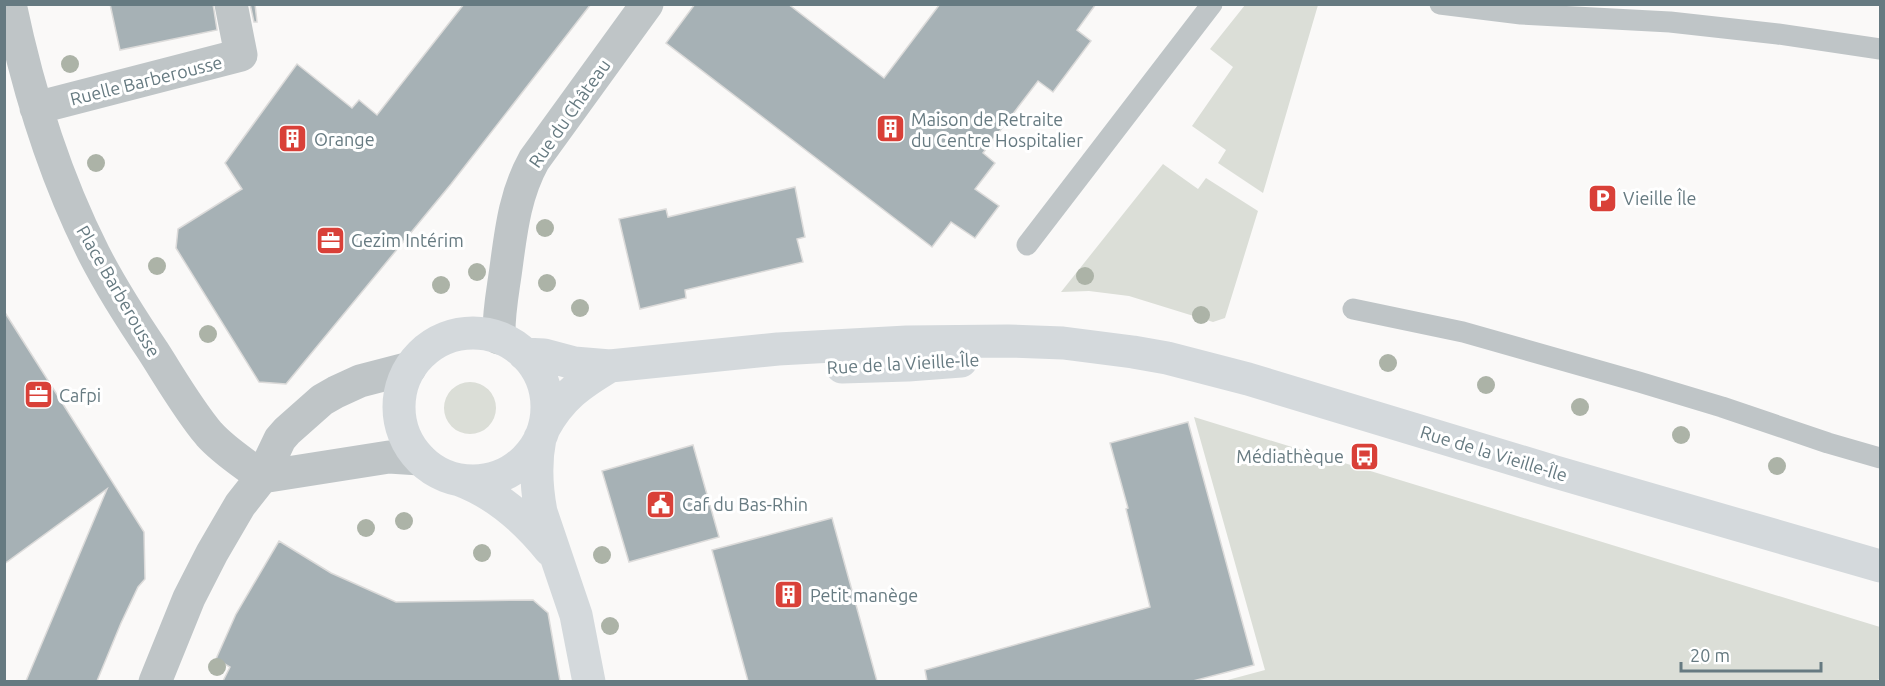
<svg xmlns="http://www.w3.org/2000/svg" width="1885" height="686" font-family="Ubuntu,sans-serif">
	<rect width="100%" height="100%" fill="#faf9f8"/>
	<path fill="#dbded7" d="M1245 5H1318L1263 193 1218 163 1226 150 1192 126 1233 67 1210 49Z
		M1163 164 1198 189 1206 178 1258 211 1225 318 1213 322 1129 296 1089 291 1061 292Z
		M444 408a26 26 0 1 1 52 0a26 26 0 1 1-52 0Z
		M1194 417 1880 627V679L1872 682 1224 681 1265 670Z"/>
	<path fill="#a6b1b5" stroke="#dcdbda" stroke-width="1.5" d="M110 4H213L217 30 120 50Z
		M250 4H255L257 22H254Z
		M464 4H591L451 184 286 384 259 382 176 248 178 229 242 189 225 163 297 64 352 108 359 100 377 115Z
		M695 4H788L884 78 940 4H1096L1077 30 1091 41 1053 92 1038 81 983 153 995 163 975 189 999 206 975 238 951 222 932 247 666 43Z
		M795 187 805 237 797 239 803 262 685 290 686 298 640 309 619 219 666 209 668 217Z
		M4 311 144 532 145 579 138 587 121 623 97 681H26L107 489 4 564Z
		M1188 422 1254 665 1193 681H927L925 670 1150 607 1126 509 1128 508 1110 443Z
		M693 445 719 537 629 562 602 471Z
		M832 518 877 681H748L712 550Z
		M279 541 331 573 396 602 533 600 548 613 560 681H223L230 667 216 659 236 614Z"/>
	<g fill="none" stroke-linecap="round" stroke-linejoin="round">
		<path stroke="#bfc5c7" stroke-width="21" d="M1440 4 1521 14 1670 22 1778 34 1880 49
			M1027 245 1212 4
			M1353 309 1463 332 1639 382 1722 407 1828 443 1880 458"/>
		<path stroke="#bfc5c7" stroke-width="33" d="M10 4C28 90 54 175 94 254 111 287 132 320 153 351 171 379 188 409 209 434 224 451 244 463 262 477L389 457 420 459
			M36 108 241 55 231 4
			M499 338C498 314 503 291 506 268 511 231 515 194 534 160L647 4
			M155 682 189 598 212 553 240 505 262 477 280 439 287 431 322 400 336 392 360 381 410 368"/>
		<path stroke="#d4d9dc" stroke-width="33" d="M399 407a74 74 0 1 1 148 0a74 74 0 1 1-148 0Z
			M524 354 544 355 574 363 610 366 778 349 907 342 1008 341 1063 343 1133 352 1167 358 1248 379 1552 471 1880 566
			M842 367 908 365 961 361
			M544 428C561 397 580 384 610 366
			M540 438C535 463 536 486 541 512L576 615 589 682
			M460 480C497 494 525 519 550 550"/>
	</g>
	<g fill="#acb3a7">
		<circle cx="70" cy="64" r="9"/>
		<circle cx="96" cy="163" r="9"/>
		<circle cx="545" cy="228" r="9"/>
		<circle cx="157" cy="266" r="9"/>
		<circle cx="477" cy="272" r="9"/>
		<circle cx="1085" cy="276" r="9"/>
		<circle cx="547" cy="283" r="9"/>
		<circle cx="441" cy="285" r="9"/>
		<circle cx="580" cy="308" r="9"/>
		<circle cx="1201" cy="315" r="9"/>
		<circle cx="208" cy="334" r="9"/>
		<circle cx="1388" cy="363" r="9"/>
		<circle cx="1486" cy="385" r="9"/>
		<circle cx="1580" cy="407" r="9"/>
		<circle cx="1681" cy="435" r="9"/>
		<circle cx="1777" cy="466" r="9"/>
		<circle cx="404" cy="521" r="9"/>
		<circle cx="366" cy="528" r="9"/>
		<circle cx="482" cy="553" r="9"/>
		<circle cx="602" cy="555" r="9"/>
		<circle cx="610" cy="626" r="9"/>
		<circle cx="217" cy="667" r="9"/>
	</g>
	<defs>
		<symbol id="building-square" viewBox="-11 -11 22 22"><rect x="-9" y="-9" width="18" height="18" rx="4" fill="#d94038" stroke="#fff"/><path d="M-4-6H4V6H1V3H-1V6H-4ZM-2.5-4.3h1.7v1.8h-1.7ZM.8-4.3h1.7v1.8H.8ZM-2.5-1h1.7V.8h-1.7ZM.8-1h1.7V.8H.8Z" fill="#fff"/></symbol>
		<symbol id="parking-square" viewBox="-11 -11 22 22"><rect x="-9" y="-9" width="18" height="18" rx="4" fill="#d94038" stroke="#fff"/><path d="M-3.5-5.5H1a3.5 3.5 0 0 1 0 7H-1V5.5H-3.5ZM-1-3.4V-.6H.8a1.4 1.4 0 0 0 0-2.8Z" fill="#fff"/></symbol>
		<symbol id="office-square" viewBox="-11 -11 22 22"><rect x="-9" y="-9" width="18" height="18" rx="4" fill="#d94038" stroke="#fff"/><path d="M-6-3h4V-5.5h4V-3h4V5H-6ZM-1-4.5V-3h2v-1.5ZM-6 0V1H6V0Z" fill="#fff"/></symbol>
		<symbol id="bus-square" viewBox="-11 -11 22 22"><rect x="-9" y="-9" width="18" height="18" rx="4" fill="#d94038" stroke="#fff"/><path d="M-5-6H5V4H4V6H2V4H-2V6H-4V4H-5ZM-3.5-4V0h7V-4ZM-3.5 1.2v1.5H-2V1.2ZM2 1.2v1.5H3.5V1.2Z" fill="#fff"/></symbol>
		<symbol id="civic-square" viewBox="-11 -11 22 22"><rect x="-9" y="-9" width="18" height="18" rx="4" fill="#d94038" stroke="#fff"/><path d="M-.6-6.5H3V-4.5H.6V-3L4-1V1h2V6H-6V1h2V-1L-.6-3ZM-1.2 2.5V6h2.4V2.5Z" fill="#fff"/></symbol>
	</defs>
	<g fill-rule="evenodd">
		<use href="#building-square" x="874" y="112" width="33" height="33"/>
		<use href="#building-square" x="276" y="122" width="33" height="33"/>
		<use href="#parking-square" x="1586" y="182" width="33" height="33"/>
		<use href="#office-square" x="314" y="224" width="33" height="33"/>
		<use href="#office-square" x="22" y="378" width="33" height="33"/>
		<use href="#bus-square" x="1348" y="440" width="33" height="33"/>
		<use href="#civic-square" x="644" y="488" width="33" height="33"/>
		<use href="#building-square" x="772" y="578" width="33" height="33"/>
	</g>
	<g text-anchor="middle" dominant-baseline="central" stroke-width="6" stroke-linejoin="round" paint-order="stroke">
		<g font-size="18" fill="#667a81" stroke="#fff">
			<text transform="translate(146 80) rotate(-14)">Ruelle Barberousse</text>
			<text transform="translate(569 113) rotate(-55)">Rue du Château</text>
			<text transform="translate(119 291) rotate(60)">Place Barberousse</text>
			<text transform="translate(903 363) rotate(-3)">Rue de la Vieille-Île</text>
			<text transform="translate(1494 453) rotate(17)">Rue de la Vieille-Île</text>
		</g>
		<g font-size="18" fill="#667a81" stroke="#fff" text-anchor="start">
			<text x="911" y="119">Maison de Retraite<tspan x="911" dy="21">du Centre Hospitalier</tspan></text>
			<text x="314" y="139">Orange</text>
			<text x="1623" y="198">Vieille Île</text>
			<text x="351" y="240">Gezim Intérim</text>
			<text x="59" y="395">Cafpi</text>
			<text x="1344" y="456" text-anchor="end">Médiathèque</text>
			<text x="682" y="504">Caf du Bas-Rhin</text>
			<text x="810" y="595">Petit manège</text>
		</g>
	</g>
	<rect width="1885" height="686" fill="none" stroke="#667a81" stroke-width="12"/>
	<path d="M1681 662v9h140v-9" fill="none" stroke="#667a81" stroke-width="3"/>
	<text x="1690" y="662" font-size="18" fill="#667a81" stroke="#ffffff" stroke-width="4.5" paint-order="stroke">20 m</text>
</svg>
